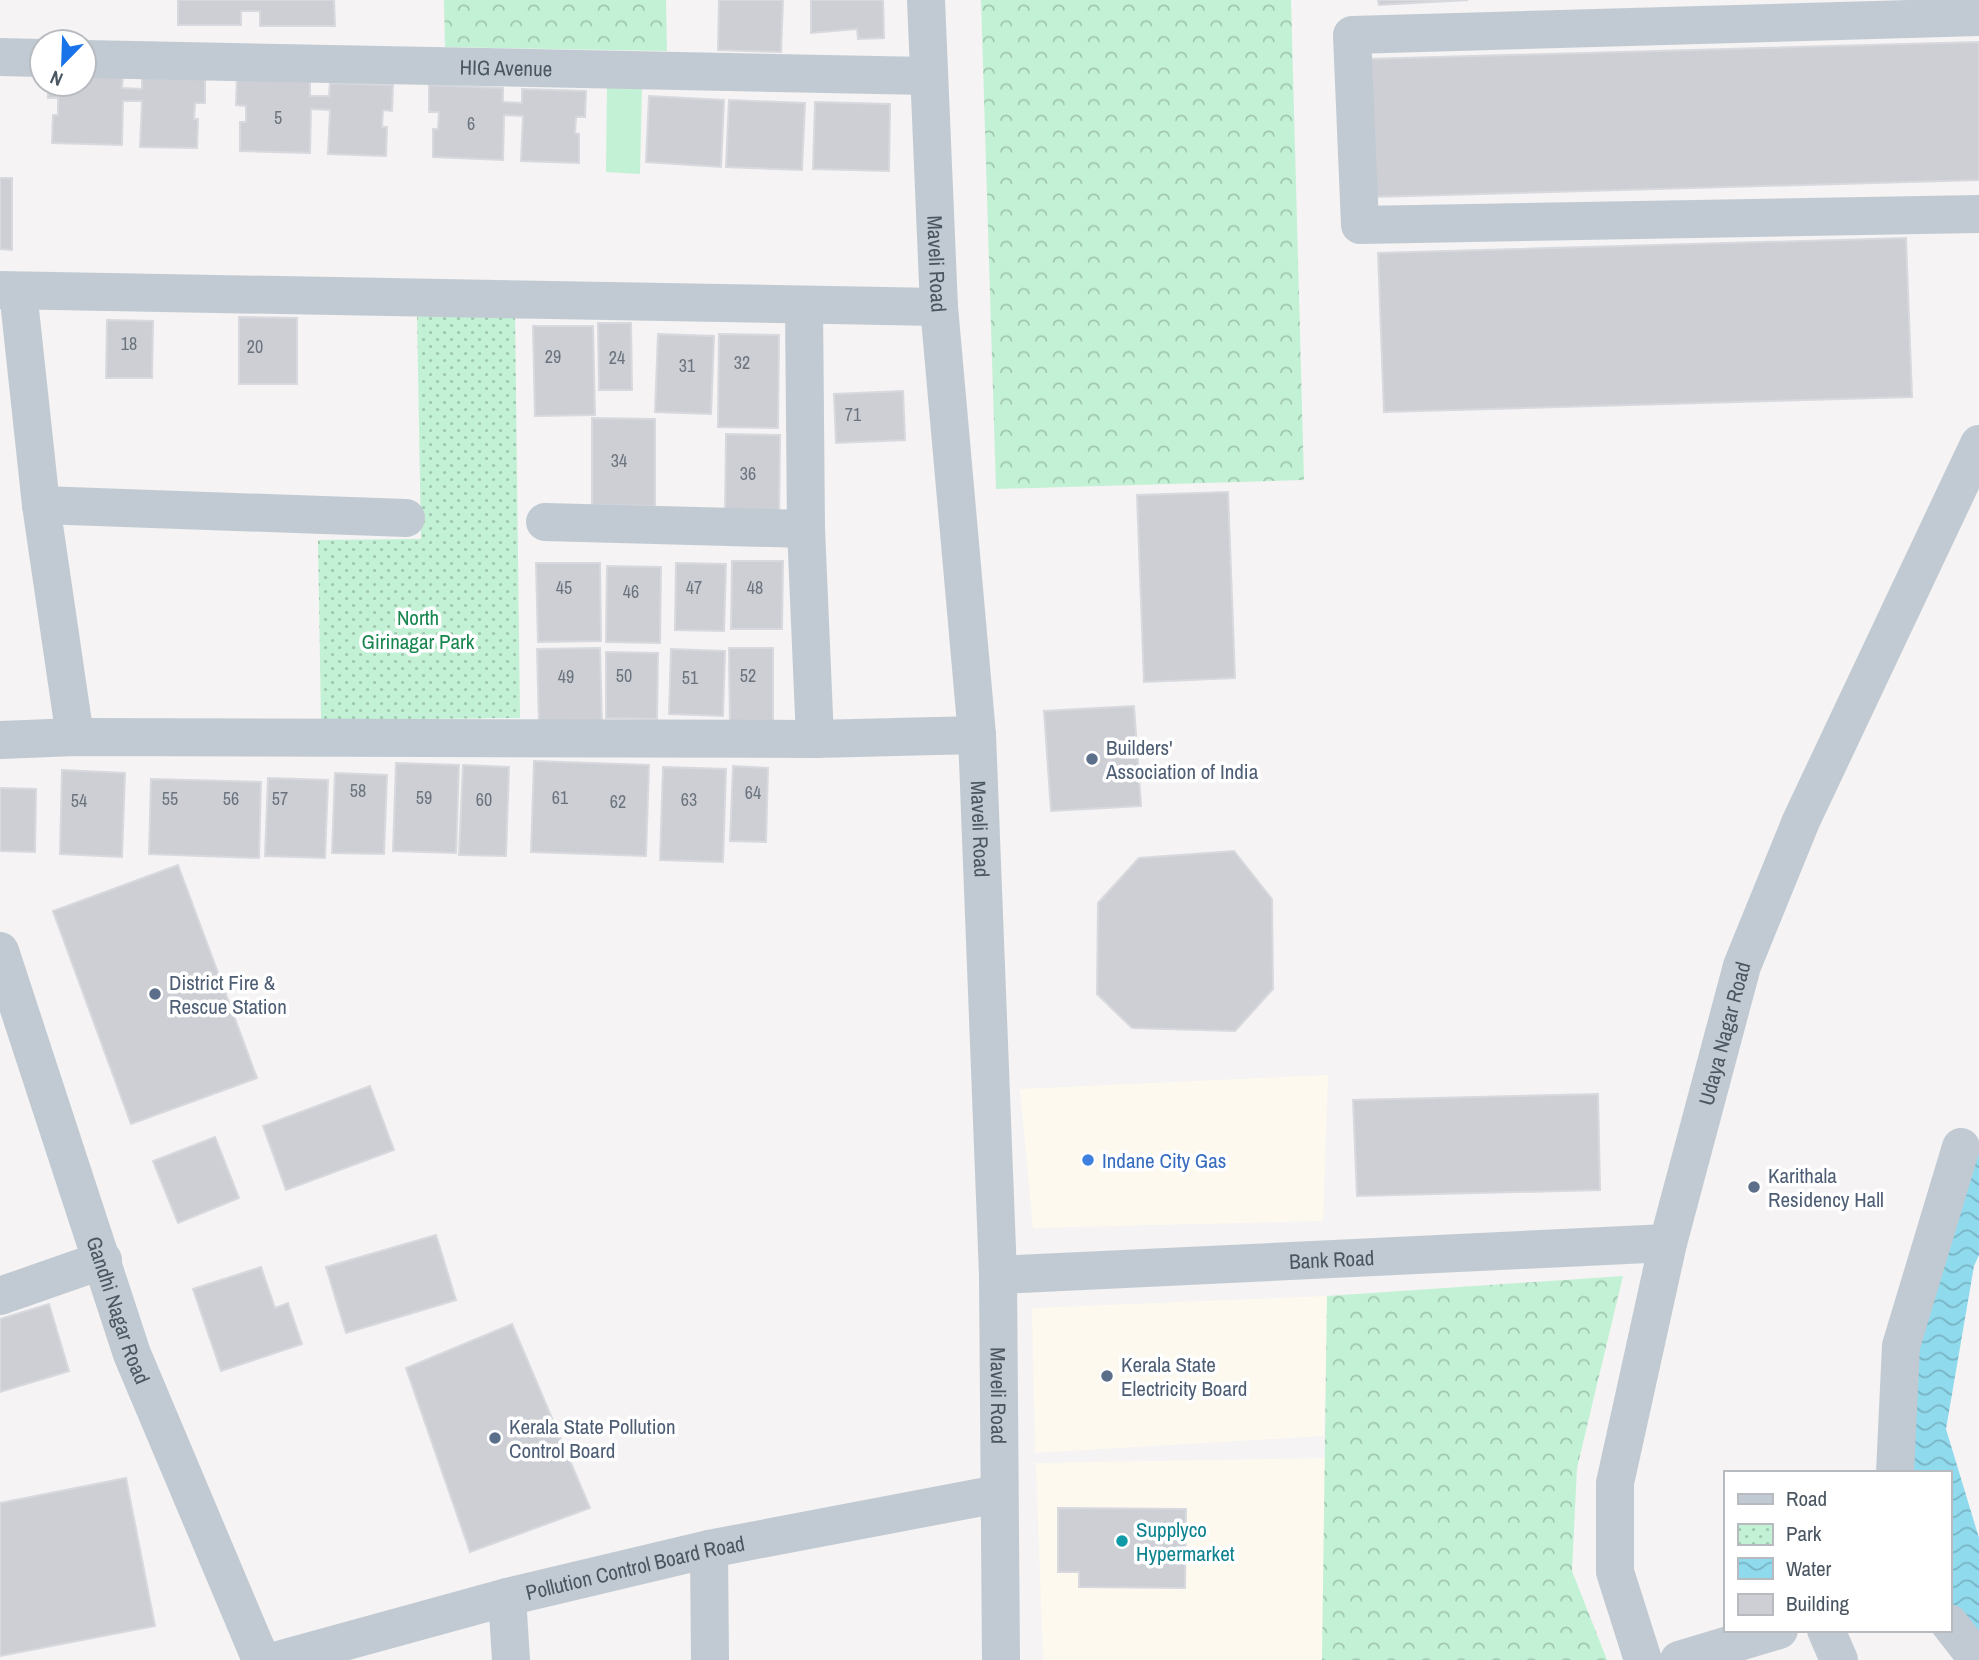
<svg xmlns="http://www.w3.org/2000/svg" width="1979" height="1660" font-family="'Archivo Narrow',sans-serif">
	<defs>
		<pattern id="forest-crowns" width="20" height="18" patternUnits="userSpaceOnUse" patternTransform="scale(1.75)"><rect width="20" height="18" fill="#c3f1d5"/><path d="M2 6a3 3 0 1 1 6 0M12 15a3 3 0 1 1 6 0" fill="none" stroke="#a0c6b0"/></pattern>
		<pattern id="park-dots" width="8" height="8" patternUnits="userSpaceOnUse" patternTransform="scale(1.75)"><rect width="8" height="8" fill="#c3f1d5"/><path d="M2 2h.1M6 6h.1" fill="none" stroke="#a0c6b0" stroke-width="1.8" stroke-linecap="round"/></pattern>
		<pattern id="water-waves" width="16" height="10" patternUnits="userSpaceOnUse" patternTransform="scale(1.75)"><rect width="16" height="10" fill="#90daee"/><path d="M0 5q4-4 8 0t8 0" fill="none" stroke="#78b4c4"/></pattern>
	</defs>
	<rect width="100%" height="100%" fill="#f5f3f3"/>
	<path fill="#fdf9ef" d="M1328 1075 1323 1221 1033 1228 1020 1089Z
		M1327 1296 1324 1436 1035 1453 1032 1308Z
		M1325 1458 1322 1660H1043L1036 1463Z"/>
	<path fill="#c3f1d5" d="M607 85H642L640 174 606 172Z"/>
	<path fill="url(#forest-crowns)" d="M444 0H666L667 51 445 47Z
		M981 0H1291L1304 480 996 489Z
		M1623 1276 1577 1468 1572 1571 1607 1660H1322L1327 1296Z"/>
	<path fill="url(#park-dots)" d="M515 312 520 718 321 720 318 540 421 539 417 313Z"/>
	<path fill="url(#water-waves)" d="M1979 1147V1255L1974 1266 1946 1429 1979 1538V1655L1949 1616V1473H1900L1906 1348Z"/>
	<path fill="#cdcfd5" stroke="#d7d9de" stroke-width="2" d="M178 0H334L335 26H260V11H241V25H178Z
		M719 0H783L781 52 718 50Z
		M811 0H883L884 38 858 39 857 29 811 33Z
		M1378 0H1468L1379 5Z
		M1979 42V180L1372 197 1368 59Z
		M84 72 123 73 122 88 142 89V75L205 77V103H195L194 119H198L197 148 140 147 142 101H123L122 145 52 143 53 115H58V98H48V84H84Z
		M237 78 310 81V96H329L330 83 393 85 392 111 383 110 382 127H387L386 156 328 154 330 110 311 109 310 153 240 151V122H246V106L236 105Z
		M429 85 503 88V102L522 103V89L586 91 585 117H576L575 133 579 134V163L521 161 523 116 504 115 503 160 433 157V129H438L439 112H429Z
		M649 96 724 100 721 167 646 162Z
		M729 100 805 103 802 170 726 167Z
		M815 102 890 104 889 171 813 169Z
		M0 178H12V250L0 249Z
		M1906 238 1912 397 1384 412 1378 253Z
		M239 317 297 318V384H239Z
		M107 320 153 321 152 378H106Z
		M598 323H631L632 390H599Z
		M533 326H593L595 415 535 416Z
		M658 334 714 336 711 414 655 412Z
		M719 334 779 335 778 428 718 427Z
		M903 391 905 440 836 443 834 394Z
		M592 418 655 419V506L592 505Z
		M726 434 780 435 779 519H725Z
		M1228 492 1235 678 1144 682 1137 495Z
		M732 561H783L782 629H731Z
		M536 563H600L601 641 538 642Z
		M676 563 726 564 724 631 675 630Z
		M607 566 661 567 660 643 606 642Z
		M600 648 602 724 539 725 537 649Z
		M729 648H773V724H730Z
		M671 649 725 651 723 716 669 714Z
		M606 652 658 653 657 719 606 718Z
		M1134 706 1141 806 1051 811 1044 711Z
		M534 761 649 765 646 856 531 852Z
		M396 763 459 765 456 853 393 851Z
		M463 765 509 767 506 856 459 855Z
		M733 766 768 768 766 842 730 841Z
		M663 767 726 769 723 862 660 860Z
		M62 770 125 773 122 857 60 854Z
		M335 773 387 775 384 854 332 853Z
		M268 778 328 780 325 858 265 856Z
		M151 779 261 782 259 858 149 854Z
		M0 788 36 789 35 852 0 851Z
		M1234 851 1272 899 1273 989 1235 1031 1132 1028 1097 994 1098 903 1139 858Z
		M178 865 257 1078 131 1124 53 911Z
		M370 1086 394 1150 286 1190 263 1126Z
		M1598 1094 1600 1190 1357 1196 1353 1100Z
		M215 1137 239 1198 178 1223 153 1161Z
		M436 1235 456 1300 346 1333 326 1267Z
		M261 1267 275 1308 288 1303 302 1344 221 1371 193 1289Z
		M49 1304 69 1371 0 1392V1319Z
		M512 1324 590 1508 470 1552 406 1368Z
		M126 1478 155 1626 0 1656V1503Z
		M1058 1508 1186 1509 1185 1588 1079 1587V1572H1058Z"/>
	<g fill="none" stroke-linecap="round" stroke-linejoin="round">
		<g stroke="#c1cad2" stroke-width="38">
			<path id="s1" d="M926 0 939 307 977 735 998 1275 1001 1660"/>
			<path d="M1979 17 1352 35 1360 225 1979 214"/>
			<path d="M0 57 42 58"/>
			<path id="s2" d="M84 59 927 76"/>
			<path d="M0 290 939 307"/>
			<path d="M18 291 41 505 75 737"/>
			<path d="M804 305 806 529 815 739"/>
			<path d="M41 505 406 518"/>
			<path d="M545 522 806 529"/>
			<path d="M0 740 75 737 815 739 977 735"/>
			<path id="s3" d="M0 951 132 1354 261 1660"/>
			<path id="s4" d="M998 1275 1668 1243"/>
			<path d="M0 1296 103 1260"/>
			<path d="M1895 1473 1901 1346 1961 1147"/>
			<path d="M709 1549 710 1660"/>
			<path d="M507 1597 511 1660"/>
			<path d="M1949 1623 1978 1660"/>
			<path d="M1826 1630 1839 1660"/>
			<path id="s5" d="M278 1660 507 1597 709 1549 998 1494"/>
			<path id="s6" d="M1643 1660 1615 1572V1483L1668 1243 1742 966 1801 821 1979 444"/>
			<path d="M1679 1660 1779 1630"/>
		</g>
	</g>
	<g fill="#5c6f8a" stroke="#fff" stroke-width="2.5">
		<circle cx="1092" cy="759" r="7"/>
		<circle cx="155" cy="994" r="7"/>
		<circle cx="1754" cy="1187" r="7"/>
		<circle cx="1107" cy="1376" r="7"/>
		<circle cx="495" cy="1438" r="7"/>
	</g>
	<circle fill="#3f7fe0" stroke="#fff" stroke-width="2.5" cx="1088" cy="1160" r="7"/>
	<circle fill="#0f9aa8" stroke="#fff" stroke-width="2.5" cx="1122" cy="1541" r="7"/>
	<g text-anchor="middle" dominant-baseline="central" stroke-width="7" stroke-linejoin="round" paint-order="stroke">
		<g font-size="18" fill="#6b747e">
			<text x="278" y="117">5</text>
			<text x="471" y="123">6</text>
			<text x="129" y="343">18</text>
			<text x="255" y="346">20</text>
			<text x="553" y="356">29</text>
			<text x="617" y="357">24</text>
			<text x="742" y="362">32</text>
			<text x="687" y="365">31</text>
			<text x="853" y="414">71</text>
			<text x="619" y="460">34</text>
			<text x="748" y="473">36</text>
			<text x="564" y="587">45</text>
			<text x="694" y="587">47</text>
			<text x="755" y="587">48</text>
			<text x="631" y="591">46</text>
			<text x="624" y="675">50</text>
			<text x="748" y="675">52</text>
			<text x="566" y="676">49</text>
			<text x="690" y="677">51</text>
			<text x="358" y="790">58</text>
			<text x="753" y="792">64</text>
			<text x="424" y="797">59</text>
			<text x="560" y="797">61</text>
			<text x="170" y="798">55</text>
			<text x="231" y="798">56</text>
			<text x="280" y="798">57</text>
			<text x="484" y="799">60</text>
			<text x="689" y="799">63</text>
			<text x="79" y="800">54</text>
			<text x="618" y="801">62</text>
		</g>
		<g font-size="21" fill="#4a5661" stroke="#fff">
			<text stroke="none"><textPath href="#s2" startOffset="422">HIG Avenue</textPath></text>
			<text stroke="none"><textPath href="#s1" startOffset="264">Maveli Road</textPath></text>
			<text stroke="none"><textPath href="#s1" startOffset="831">Maveli Road</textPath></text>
			<text stroke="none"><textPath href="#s6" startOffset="644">Udaya Nagar Road</textPath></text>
			<text stroke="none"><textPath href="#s4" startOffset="334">Bank Road</textPath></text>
			<text stroke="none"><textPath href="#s3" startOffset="378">Gandhi Nagar Road</textPath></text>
			<text stroke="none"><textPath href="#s1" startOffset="1398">Maveli Road</textPath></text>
			<text stroke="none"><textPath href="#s5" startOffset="369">Pollution Control Board Road</textPath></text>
		</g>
		<g font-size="21" fill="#17864f" stroke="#fff">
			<text x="418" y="617">North<tspan x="418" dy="24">Girinagar Park</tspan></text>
		</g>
		<g font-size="21" fill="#4e5e75" stroke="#fff" text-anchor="start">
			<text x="1106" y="747">Builders'<tspan x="1106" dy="24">Association of India</tspan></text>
			<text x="169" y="982">District Fire &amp;<tspan x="169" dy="24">Rescue Station</tspan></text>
			<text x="1768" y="1175">Karithala<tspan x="1768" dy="24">Residency Hall</tspan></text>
			<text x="1121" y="1364">Kerala State<tspan x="1121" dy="24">Electricity Board</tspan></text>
			<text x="509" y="1426">Kerala State Pollution<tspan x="509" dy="24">Control Board</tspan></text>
		</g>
		<g font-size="21" fill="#366cbe" stroke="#fff" text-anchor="start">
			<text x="1102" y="1160">Indane City Gas</text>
		</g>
		<g font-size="21" fill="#0d838f" stroke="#fff" text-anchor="start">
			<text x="1136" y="1529">Supplyco<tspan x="1136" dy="24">Hypermarket</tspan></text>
		</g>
	</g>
	<rect x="1724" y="1471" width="228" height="161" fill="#ffffff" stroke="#b7bbc0" stroke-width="2"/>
	<rect x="1738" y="1494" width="35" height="10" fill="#c1cad2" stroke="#b7bbc0" stroke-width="2"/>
	<text x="1786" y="1506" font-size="21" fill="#4a5661">Road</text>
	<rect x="1738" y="1524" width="35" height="21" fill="url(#park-dots)" stroke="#b7bbc0" stroke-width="2"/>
	<text x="1786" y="1541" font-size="21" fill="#4a5661">Park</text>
	<rect x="1738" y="1558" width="35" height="21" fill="url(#water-waves)" stroke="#b7bbc0" stroke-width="2"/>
	<text x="1786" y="1576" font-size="21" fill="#4a5661">Water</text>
	<rect x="1738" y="1594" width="35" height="21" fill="#cdcfd5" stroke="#b7bbc0" stroke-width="2"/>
	<text x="1786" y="1611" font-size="21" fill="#4a5661">Building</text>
	<g transform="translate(63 63) rotate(203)"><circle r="33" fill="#ffffff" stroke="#b7bbc0" stroke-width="2"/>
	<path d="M0-5L12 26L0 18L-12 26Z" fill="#1a73e8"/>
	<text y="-10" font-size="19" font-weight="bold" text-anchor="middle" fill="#4a5661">N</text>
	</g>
</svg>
